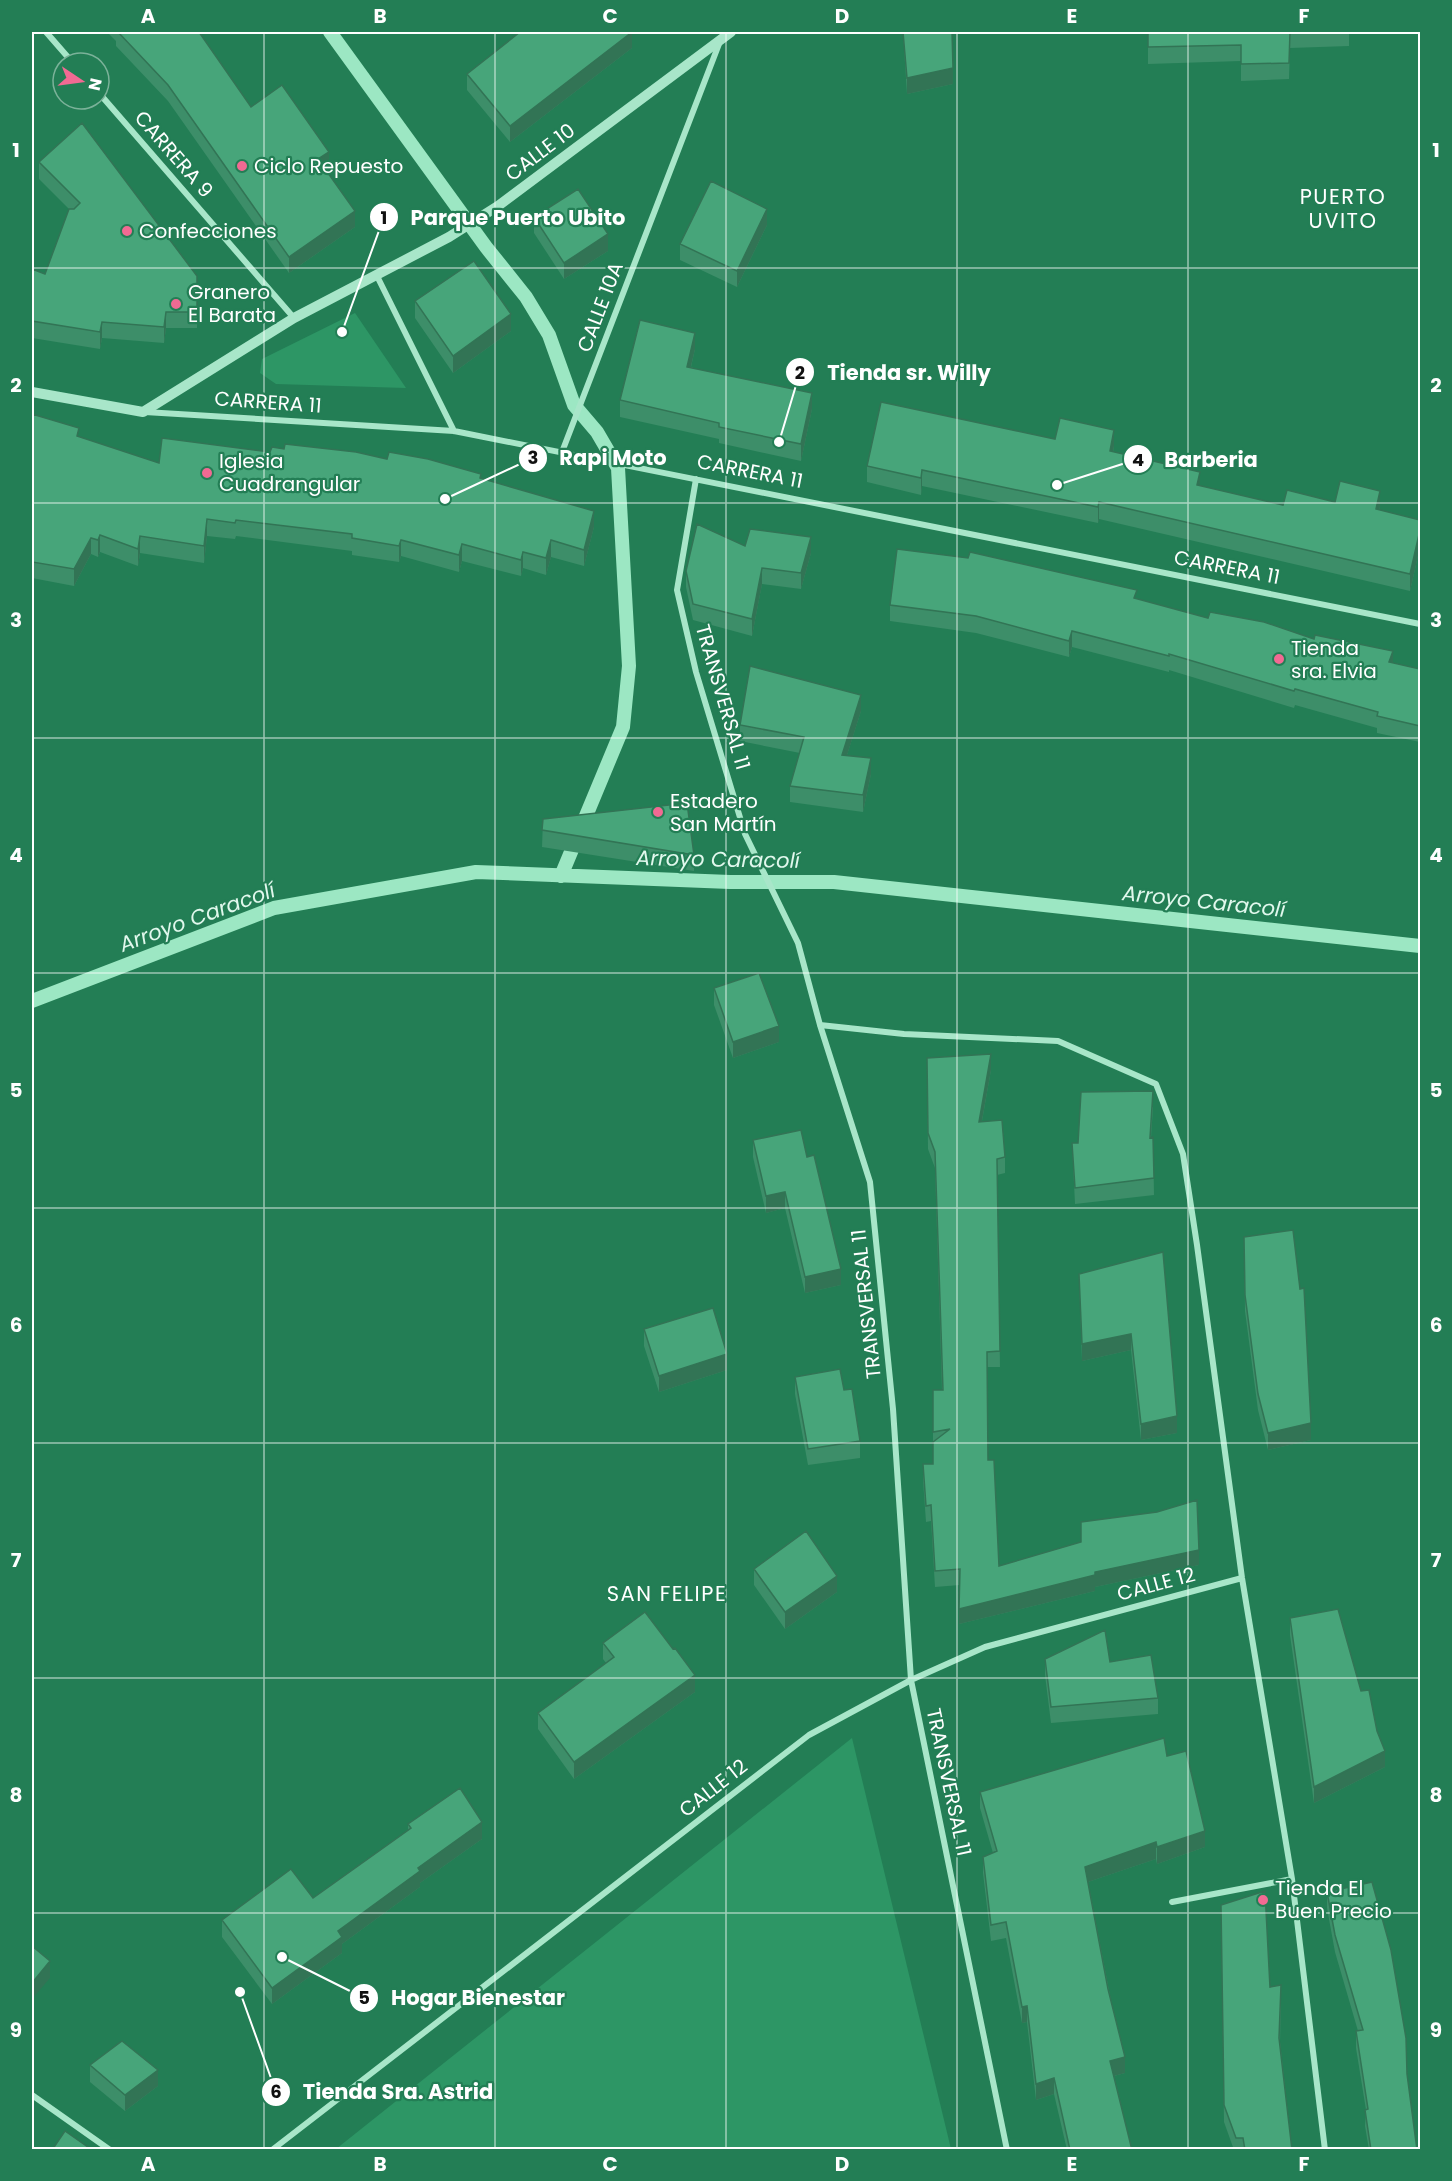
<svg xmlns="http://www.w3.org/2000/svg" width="1452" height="2181" font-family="Poppins,sans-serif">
	<rect width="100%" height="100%" fill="#237e55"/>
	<path fill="#2d9665" d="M355 313 406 388 276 384 260 373 262 359Z
		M852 1738 951 2149H336Z"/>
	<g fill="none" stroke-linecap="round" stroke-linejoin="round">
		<path stroke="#9ce7c3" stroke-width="14" d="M330 32 486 247 526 297 549 335 574 405 597 432 618 468 629 666 623 727 561 876
			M32 1001 274 908 476 872 730 882H834L1420 946"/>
		<path stroke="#a8e6c9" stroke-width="6" d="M46 32 73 63
			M99 93 294 318
			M377 276 454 431
			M145 412 454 431 1420 624
			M562 452 719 44
			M696 479 677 590 696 672 745 834 798 943 820 1025 870 1182 893 1409 911 1680 1007 2150
			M820 1025 904 1034 1058 1041 1156 1084 1183 1154 1197 1245 1242 1578 1292 1879 1325 2150
			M1172 1902 1292 1879
			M32 2095 110 2150
			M272 2150 809 1735 911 1680 985 1647 1242 1578"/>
		<path stroke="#a8e6c9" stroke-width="10" d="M32 392 143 412 294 318 449 237 498 206 731 32"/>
	</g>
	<path fill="#3d8e69" d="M107 32H199L251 107 329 168 326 170 355 227 289 273 168 101 116 46V41Z
		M903 32H952L953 84 907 94Z
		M1148 32H1349V46L1290 48 1289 79 1241 81V61L1148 64Z
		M632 48 510 142 467 90V74Z
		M39 162 197 276V328H166L164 343 102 338 100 349 32 338V269L45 274 69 209 39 179Z
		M534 217 608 251 564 279 534 233Z
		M767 225 737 287 680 260V244Z
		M415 301 511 331 453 373 415 318Z
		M695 349 691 367 812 409 801 461 719 443V439L620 417V400Z
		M32 414 79 437 159 463 270 452 284 449 387 459 481 479 594 527 584 566 551 557 546 575 523 568 521 576 462 561 459 572 401 556 399 562 352 555V551L236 536 235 539 207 536 204 563 140 553 138 566 100 552 98 557 91 554 74 586 32 578Z
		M1055 439 1114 446 1113 452 1200 486 1283 505 1335 502 1380 507 1379 510 1420 520V547L1410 591 1099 519 1098 523 922 486 921 495 867 482V466Z
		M745 546 811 553 801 589 762 584 752 636 693 620 686 587V571Z
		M1137 599 1208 618 1314 639 1393 663 1420 669V742L1377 733V728L1295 705 1294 708 1169 670V672L1072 647 1069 657 976 633 890 621V605Z
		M861 711 847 755 871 774 863 812 790 802V786L800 753 740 741V725Z
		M543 819 694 855V871L542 847Z
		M714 988 779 1042 733 1058 714 1005Z
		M927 1058 991 1070 982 1121 1005 1157V1173L997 1175 1000 1367H987L988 1460 999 1566 1199 1565 1095 1587V1591L959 1624 960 1585 935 1587 931 1521 926 1522 923 1480V1464H933V1390H942L935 1168 928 1149Z
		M1153 1107 1151 1138 1153 1137 1154 1195 1075 1204 1072 1143H1078Z
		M753 1140 807 1157 841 1285 805 1293 785 1208 766 1213 753 1157Z
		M1244 1237 1311 1440 1268 1450 1258 1410 1245 1311Z
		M1163 1252 1177 1433 1141 1440 1131 1350 1082 1361 1079 1274Z
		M644 1329 727 1370 659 1392 644 1346Z
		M795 1377 844 1390 860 1441V1458L808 1465 795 1394Z
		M754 1569 837 1592 785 1629 754 1585Z
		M1290 1618 1361 1691 1385 1767 1314 1803 1290 1635Z
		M603 1643 695 1692 574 1779 538 1729V1713L606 1663 603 1659Z
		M1045 1659 1110 1662 1158 1698V1714L1051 1723 1045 1675Z
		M1167 1756 1205 1847 1157 1864 1156 1859 1088 1882 1125 2073 1114 2076 1132 2150H1067L1054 2094 1036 2100 1027 2022 1022 2023 1006 1938 991 1941 983 1873V1857L993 1853 980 1808V1792Z
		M408 1824 482 1839 420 1883V1887L342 1944V1953L272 2004 222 1937V1920L313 1898 408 1830Z
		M1327 1892 1407 2074 1417 2150H1369L1365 2126 1366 2110 1356 2048V2031H1358L1335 1952 1327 1908Z
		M1221 1905 1270 1987 1281 2002 1280 2042 1292 2150H1234L1224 2122Z
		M90 2065 158 2086 125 2111 90 2082Z"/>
	<path fill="#327455" d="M632 32V48L510 142V126Z
		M953 68V84L907 94V78Z
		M329 152V168L318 175V159Z
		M767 209V225L737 287V271Z
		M355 211V227L289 273V257Z
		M608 234V251L564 279V263Z
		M166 312V328L164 343V327Z
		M511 314V331L453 373V356Z
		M102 322V338L100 349V332Z
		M695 333V349L687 383V367Z
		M812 393V409L801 461V444Z
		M1114 430V446L1110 468V451Z
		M922 470V486L921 495V478Z
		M1200 472V488L1197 485Z
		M1380 491V507L1376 526V509Z
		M1099 502V519L1098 523V507Z
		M594 511V527L584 566V550Z
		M207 519V536L204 563V546Z
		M1420 530V547L1410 591V574Z
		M100 535V552L98 557V540Z
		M140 536V553L138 566V549Z
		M811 537V553L801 589V573Z
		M91 538V554L74 586V569Z
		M401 540V556L399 562V546Z
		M551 540V557L546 575V558Z
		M462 544V561L459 572V555Z
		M523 552V568L521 576V560Z
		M762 568V584L752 636V619Z
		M1072 631V647L1069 657V641Z
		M1393 651V667L1389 662Z
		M861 695V711L842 771V755Z
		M871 758V774L863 812V795Z
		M779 1026V1042L733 1058V1042Z
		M991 1054V1070L979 1137V1122Z
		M785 1192V1208L766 1213V1196Z
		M841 1269V1285L805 1293V1277Z
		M1131 1334V1350L1082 1361V1344Z
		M727 1354V1370L659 1392V1376Z
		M1177 1416V1433L1141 1440V1424Z
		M1311 1423V1440L1268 1450V1433Z
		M1199 1550V1565L1095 1587V1591L959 1624V1609L1095 1572Z
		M837 1576V1592L785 1629V1612Z
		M695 1675V1692L574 1779V1762Z
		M1385 1751V1767L1314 1803V1787Z
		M482 1822V1839L420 1883V1887L342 1944V1953L272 2004V1988L338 1931 418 1868Z
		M1205 1831V1847L1157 1864V1847Z
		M1156 1842V1859L1085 1883V1867Z
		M50 1961V1978L32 1999V1983Z
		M1027 2006V2022L1022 2023V2007Z
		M1125 2057V2073L1110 2077V2061Z
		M158 2070V2086L125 2111V2095Z
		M1054 2078V2094L1036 2100V2084Z"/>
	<path fill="#47a57a" stroke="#327455" stroke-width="1.5" d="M118 32H199L251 107 282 85 329 152 318 159 355 211 289 257 168 85Z
		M520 32H632L510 126 467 74Z
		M903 32H952L953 68 907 78Z
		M1148 32H1290L1289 63 1241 64V45L1148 47Z
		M82 123 197 276V312H166L164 327 102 322 100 332 32 321V269L45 274 69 209H74L80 203 39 162Z
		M711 181 767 209 737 271 680 244Z
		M578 189 608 234 564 263 534 217Z
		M474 261 511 314 453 356 415 301Z
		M640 320 695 333 687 367 812 393 801 444 719 427V423L620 400Z
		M881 402 1055 439 1060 418 1114 430 1110 451 1200 472 1197 485 1283 505 1287 490 1335 502 1340 481 1380 491 1376 509 1420 520V530L1410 574 1099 502 1098 507 922 470 921 478 867 466Z
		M32 414 79 428 77 436 159 463 162 438 270 452 272 447 284 449 285 444 356 452 387 459 389 452 428 459 481 474 480 478 594 511 584 550 551 540 546 558 523 552 521 560 462 544 459 555 401 540 399 546 352 538V534L236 520 235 523 207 519 204 546 140 536 138 549 100 535 98 540 91 538 74 569 32 562 33 558 32 557Z
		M697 524 745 546 750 529 811 537 801 573 762 568 752 619 693 604 686 571Z
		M897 549 968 558 970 552 1137 590 1134 598 1208 618 1210 612 1264 622 1314 639 1315 635 1393 651 1389 662 1420 669V726L1377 716 1378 712 1295 689 1294 691 1169 654V656L1072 631 1069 641 976 616 890 605Z
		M750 666 861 695 842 755 871 758 863 795 790 786 804 737 740 725Z
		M687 803 694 855 542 830 543 819Z
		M759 973 779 1026 733 1042 714 988Z
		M991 1054 979 1122 1002 1120 1005 1157 997 1159 1000 1351 987 1352 988 1460H994L999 1566 1081 1542V1522L1157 1512 1197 1500 1199 1550 1095 1572V1575L959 1609 960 1569 935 1571 931 1505 926 1506 923 1464H933V1442L950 1429 933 1432V1390H943L935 1152 928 1133 927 1058Z
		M1153 1091 1150 1138 1153 1137 1154 1178 1075 1188 1072 1143H1078L1081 1092Z
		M801 1130 807 1157 814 1155 841 1269 805 1277 785 1192 766 1196 753 1140Z
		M1293 1230 1300 1289 1304 1288 1311 1423 1268 1433 1258 1394 1245 1295 1244 1237Z
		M1163 1252 1177 1416 1141 1424 1131 1334 1082 1344 1079 1274Z
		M713 1308 727 1354 659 1376 644 1329Z
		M840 1369 844 1390 852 1389 860 1441 808 1449 795 1377Z
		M806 1531 837 1576 785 1612 754 1569Z
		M1338 1609 1361 1691 1369 1690 1377 1731 1385 1751 1314 1787 1290 1618Z
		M645 1612 673 1649 675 1648 695 1675 574 1762 538 1713 614 1657 603 1643Z
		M1105 1630 1110 1662 1151 1655 1158 1698 1051 1707 1045 1659Z
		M1164 1738 1167 1756 1186 1751 1205 1831 1157 1847 1156 1842 1085 1867 1108 1989 1125 2057 1110 2061 1132 2150H1070L1054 2078 1036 2084 1027 2006 1022 2007 1006 1922 991 1925 983 1857 997 1851 980 1792Z
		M460 1788 482 1822 418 1868 420 1871 338 1931 342 1937 272 1988 222 1920 291 1869 313 1898 411 1828 408 1824Z
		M1372 1882 1391 1950 1406 2038 1407 2074 1417 2150H1371L1365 2110 1368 2109 1356 2031 1363 2030 1335 1935 1327 1892Z
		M1265 1891 1270 1987 1281 1985 1279 2038 1292 2150H1245L1243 2138H1236L1224 2105 1221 1905Z
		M32 1946 50 1961 32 1983Z
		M122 2041 158 2070 125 2095 90 2065Z
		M65 2131 92 2150H52Z"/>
	<path fill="none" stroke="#fff" stroke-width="1.5" stroke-opacity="0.55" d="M264 32V2150M495 32V2150M726 32V2150M957 32V2150M1188 32V2150M32 268H1420M32 503H1420M32 738H1420M32 973H1420M32 1208H1420M32 1443H1420M32 1678H1420M32 1913H1420"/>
	<g fill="#f16a93" stroke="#237e55" stroke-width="2">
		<circle cx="242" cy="166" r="6"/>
		<circle cx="127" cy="231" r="6"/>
		<circle cx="176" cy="304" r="6"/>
		<circle cx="207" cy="473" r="6"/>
		<circle cx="1279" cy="659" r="6"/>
		<circle cx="658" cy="812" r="6"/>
		<circle cx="1263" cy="1900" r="6"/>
	</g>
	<g text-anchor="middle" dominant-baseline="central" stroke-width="4.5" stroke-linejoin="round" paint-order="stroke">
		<g font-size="20" fill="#fff" stroke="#237e55">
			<text transform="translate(540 152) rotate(-37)">CALLE 10</text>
			<text transform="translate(174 154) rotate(49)">CARRERA 9</text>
			<text transform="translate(600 307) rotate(-69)">CALLE 10A</text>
			<text transform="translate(268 402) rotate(4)">CARRERA 11</text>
			<text transform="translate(750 471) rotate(11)">CARRERA 11</text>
			<text transform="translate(1227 567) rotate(11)">CARRERA 11</text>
			<text transform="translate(723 697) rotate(74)">TRANSVERSAL 11</text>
			<text transform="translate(866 1304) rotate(-96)">TRANSVERSAL 11</text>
			<text transform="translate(1156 1584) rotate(-15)">CALLE 12</text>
			<text transform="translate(949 1782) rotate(78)">TRANSVERSAL 11</text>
			<text transform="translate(713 1788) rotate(-38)">CALLE 12</text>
		</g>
		<g font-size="20" fill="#fff" stroke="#237e55" text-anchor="start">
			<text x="254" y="166">Ciclo Repuesto</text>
			<text x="139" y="231">Confecciones</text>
			<text x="188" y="292">Granero<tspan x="188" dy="23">El Barata</tspan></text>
			<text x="219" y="461">Iglesia<tspan x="219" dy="23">Cuadrangular</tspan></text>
			<text x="1291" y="648">Tienda<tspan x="1291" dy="23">sra. Elvia</tspan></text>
			<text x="670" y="801">Estadero<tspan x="670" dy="23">San Martín</tspan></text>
			<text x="1275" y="1888">Tienda El<tspan x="1275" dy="23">Buen Precio</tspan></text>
		</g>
		<g font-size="21" letter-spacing="1.5" fill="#fff" stroke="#237e55">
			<text x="1343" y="196">PUERTO<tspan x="1343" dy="24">UVITO</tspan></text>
			<text x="667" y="1593">SAN FELIPE</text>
		</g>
		<g font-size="21" font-style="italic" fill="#e1f8ed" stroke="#237e55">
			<text transform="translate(718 859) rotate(1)">Arroyo Caracolí</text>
			<text transform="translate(1204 901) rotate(6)">Arroyo Caracolí</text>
			<text transform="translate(197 917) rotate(-20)">Arroyo Caracolí</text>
		</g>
	</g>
	<path fill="none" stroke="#fff" stroke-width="2" d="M342 332L384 217M779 442L800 372M445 499L533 458M1057 485L1138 459M282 1957L364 1998M240 1992L276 2092"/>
	<g fill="#fff" stroke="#237e55" stroke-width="2">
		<circle cx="342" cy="332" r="6"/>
		<circle cx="779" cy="442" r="6"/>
		<circle cx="445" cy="499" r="6"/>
		<circle cx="1057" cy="485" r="6"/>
		<circle cx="282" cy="1957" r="6"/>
		<circle cx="240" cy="1992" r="6"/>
		<circle cx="384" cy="217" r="15"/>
		<circle cx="800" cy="372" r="15"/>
		<circle cx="533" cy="458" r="15"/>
		<circle cx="1138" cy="459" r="15"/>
		<circle cx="364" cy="1998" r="15"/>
		<circle cx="276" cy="2092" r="15"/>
	</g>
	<g font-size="18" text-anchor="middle" font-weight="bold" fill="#111">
		<text x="384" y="224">1</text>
		<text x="800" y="379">2</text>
		<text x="533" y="464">3</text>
		<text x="1138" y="466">4</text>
		<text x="364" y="2004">5</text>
		<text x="276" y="2098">6</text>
	</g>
	<g font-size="21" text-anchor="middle" font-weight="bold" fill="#fff" stroke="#237e55" stroke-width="4.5" stroke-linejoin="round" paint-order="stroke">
		<text x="518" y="225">Parque Puerto Ubito</text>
		<text x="909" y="380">Tienda sr. Willy</text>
		<text x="613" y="465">Rapi Moto</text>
		<text x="1211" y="467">Barberia</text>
		<text x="478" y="2005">Hogar Bienestar</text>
		<text x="398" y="2099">Tienda Sra. Astrid</text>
	</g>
	<rect width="1452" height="2181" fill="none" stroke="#237e55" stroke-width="66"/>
	<g transform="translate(81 81) rotate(103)"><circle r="28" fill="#237e55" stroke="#7bb299" stroke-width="1.5"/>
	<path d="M0-4.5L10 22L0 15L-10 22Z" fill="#f16a93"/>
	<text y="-9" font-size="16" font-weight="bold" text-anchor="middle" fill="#ffffff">N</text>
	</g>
	<rect x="33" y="33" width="1386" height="2115" fill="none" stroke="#fff" stroke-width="2"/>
	<g font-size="20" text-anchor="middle" font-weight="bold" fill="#fff">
		<text x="148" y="23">A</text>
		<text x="380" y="23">B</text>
		<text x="610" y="23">C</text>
		<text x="842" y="23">D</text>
		<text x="1072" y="23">E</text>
		<text x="1304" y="23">F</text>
		<text x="16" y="157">1</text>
		<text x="1436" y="157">1</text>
		<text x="16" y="392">2</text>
		<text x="1436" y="392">2</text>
		<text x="16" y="627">3</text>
		<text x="1436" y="627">3</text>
		<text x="16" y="862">4</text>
		<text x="1436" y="862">4</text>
		<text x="16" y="1097">5</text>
		<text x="1436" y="1097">5</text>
		<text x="16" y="1332">6</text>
		<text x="1436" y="1332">6</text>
		<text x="16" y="1567">7</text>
		<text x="1436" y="1567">7</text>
		<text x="16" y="1802">8</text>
		<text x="1436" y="1802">8</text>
		<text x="16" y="2037">9</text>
		<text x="1436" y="2037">9</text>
		<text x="148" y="2171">A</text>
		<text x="380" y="2171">B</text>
		<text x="610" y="2171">C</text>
		<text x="842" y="2171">D</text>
		<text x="1072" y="2171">E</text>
		<text x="1304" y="2171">F</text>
	</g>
</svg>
